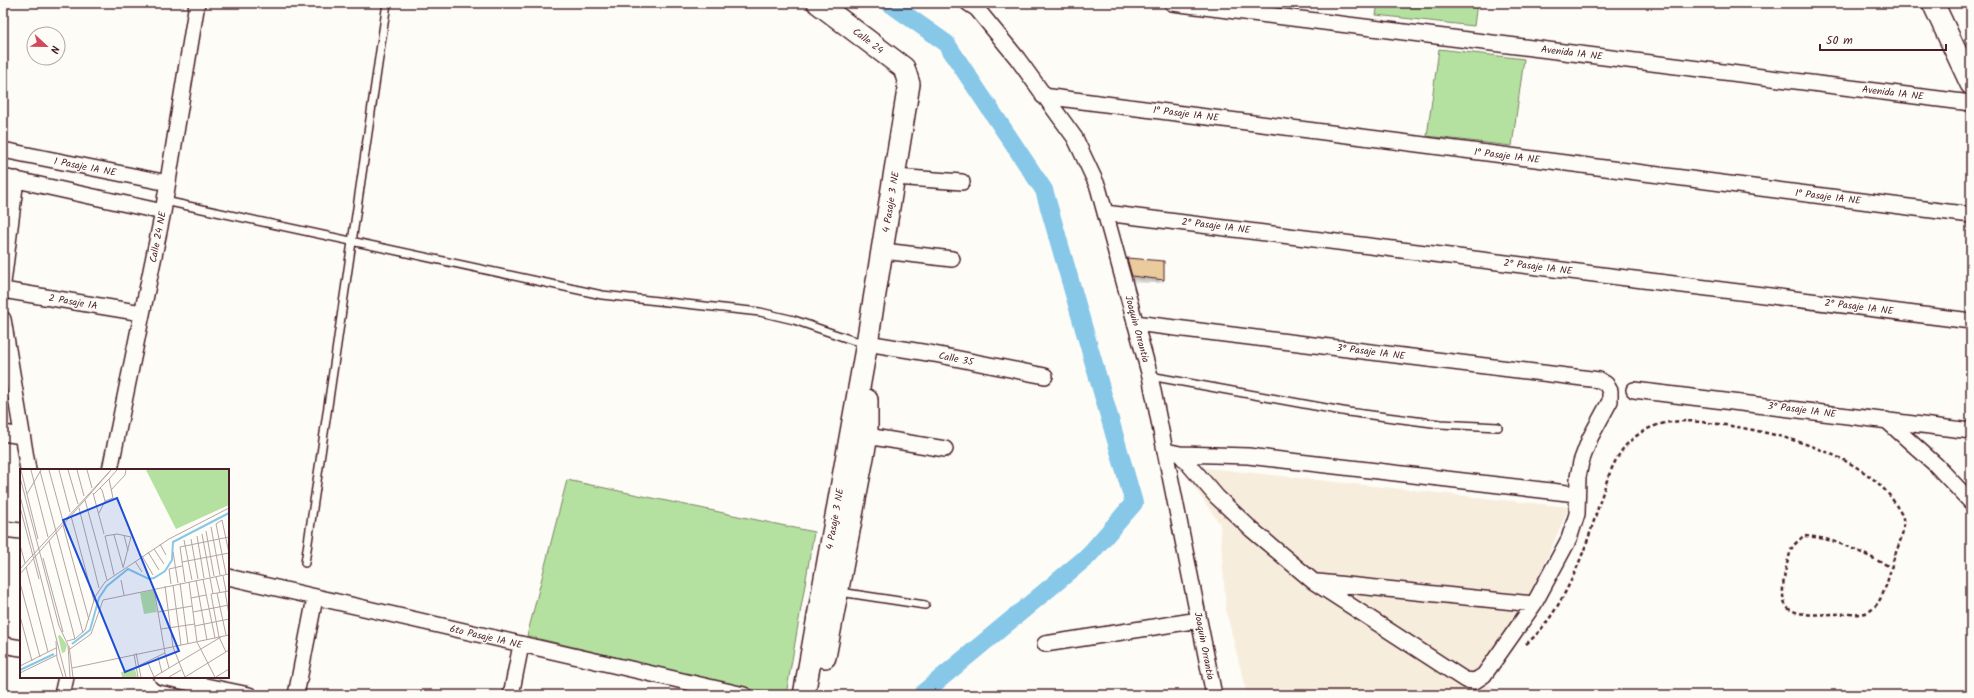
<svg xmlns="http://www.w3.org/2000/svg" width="1974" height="698" font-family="Kalam,sans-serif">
	<defs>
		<filter id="shadow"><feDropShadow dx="-3.5" dy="3.5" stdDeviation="2" flood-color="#0004"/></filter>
	</defs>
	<rect width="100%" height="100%" fill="#fdfcf7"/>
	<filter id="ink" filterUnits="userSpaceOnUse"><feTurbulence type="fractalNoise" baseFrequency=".025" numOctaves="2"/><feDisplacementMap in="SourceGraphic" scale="8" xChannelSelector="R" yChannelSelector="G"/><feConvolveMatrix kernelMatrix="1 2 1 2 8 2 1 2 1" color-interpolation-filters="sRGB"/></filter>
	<g filter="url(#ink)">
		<path fill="#f7eddc" d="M1179 465 1569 507 1531 595 1476 673 1501 695H1247L1226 610 1220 524Z"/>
		<path fill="#b4e1a0" stroke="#7f8066" d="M3 3H9L3 40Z
			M1378 3H1477L1474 26 1376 15Z
			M1439 49 1524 59 1512 146 1427 136Z
			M567 480 814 532 786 695H775L527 636Z"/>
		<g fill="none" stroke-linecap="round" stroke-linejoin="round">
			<path stroke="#87c7e8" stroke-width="18" d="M889 3 946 43 1044 190 1134 503 1088 556 923 693V695"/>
		</g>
		<path fill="#eacb9d" stroke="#4a1f2b" filter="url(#shadow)" d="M1127 258 1164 261V280L1132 276Z"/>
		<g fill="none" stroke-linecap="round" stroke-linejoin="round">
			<defs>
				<path id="lane" d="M165 201 602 295 760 312 794 320 852 340 865 343
					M1150 376 1348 412 1440 424 1498 427
					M305 563 387 3
					M840 592 925 605"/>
				<path id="street" d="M968 3 977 9 1017 58 1075 138 1098 187 1150 376 1214 695
					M1172 3 1971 103
					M1043 96 1971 215
					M3 150 168 183
					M3 177 163 212
					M895 177 962 182
					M1105 213 1971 321
					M883 251 952 259
					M3 283 16 179
					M3 290 142 313
					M3 319 28 470
					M1135 323 1599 380 1606 384 1610 391V401L1590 438 1581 462 1578 477 1577 514 1569 539 1534 604 1494 661 1484 675 1475 681 1465 680 1314 582 1251 529 1217 497 1180 454 1166 451
					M867 343 934 354 1045 376
					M1634 390 1971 431
					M1886 420 1936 465 1971 502
					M3 433 22 436
					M867 436 945 449
					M1180 454 1248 456 1576 494
					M110 470 163 212 197 3
					M3 529 21 531
					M228 577 744 695
					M1318 582 1534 604
					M1045 644 1199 620
					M3 645 21 648
					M162 677 249 695
					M62 695 66 677
					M296 695 315 598
					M511 695 521 645"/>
				<path id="secondary" d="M1933 3 1971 84
					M825 657 867 436V400
					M804 695 867 343 909 84 904 68 818 3"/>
			</defs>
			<use href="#lane" stroke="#4a1f2b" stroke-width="10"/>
			<use href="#street" stroke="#4a1f2b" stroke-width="18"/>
			<use href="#secondary" stroke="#4a1f2b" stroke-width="24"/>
			<path stroke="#4a1f2b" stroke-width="2.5" stroke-dasharray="4 3" stroke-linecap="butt" d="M1526 644C1560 617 1584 555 1596 514 1603 493 1611 461 1627 444 1648 423 1672 419 1701 422 1760 428 1864 450 1896 505 1898 509 1903 515 1903 519 1905 533 1898 546 1894 558 1889 574 1884 604 1868 612 1860 616 1845 613 1836 614 1822 614 1802 617 1789 609 1776 601 1787 560 1792 548 1794 544 1800 540 1803 536 1835 537 1863 554 1891 567"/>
			<use href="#lane" stroke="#fdfcf7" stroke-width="7"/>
			<use href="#street" stroke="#fdfcf7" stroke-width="15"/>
			<use href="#secondary" stroke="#fdfcf7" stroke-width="21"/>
		</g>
	</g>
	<g text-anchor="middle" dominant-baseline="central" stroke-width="3" stroke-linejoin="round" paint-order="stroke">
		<g font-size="10" fill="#4a1f2b" stroke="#fdfcf7">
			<text transform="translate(868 41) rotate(37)">Calle 24</text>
			<text transform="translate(1572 53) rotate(7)">Avenida 1A NE</text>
			<text transform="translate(1893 93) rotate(7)">Avenida 1A NE</text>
			<text transform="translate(1186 114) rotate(7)">1° Pasaje 1A NE</text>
			<text transform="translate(1507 156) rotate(7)">1° Pasaje 1A NE</text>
			<text transform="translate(85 167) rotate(11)">1 Pasaje 1A NE</text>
			<text transform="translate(1828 197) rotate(7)">1° Pasaje 1A NE</text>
			<text transform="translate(891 202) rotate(-81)">4 Pasaje 3 NE</text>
			<text transform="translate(1216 226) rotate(7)">2° Pasaje 1A NE</text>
			<text transform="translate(158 237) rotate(-79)">Calle 24 NE</text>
			<text transform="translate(1538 267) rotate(7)">2° Pasaje 1A NE</text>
			<text transform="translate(73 302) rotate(10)">2 Pasaje 1A</text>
			<text transform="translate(1859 307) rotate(7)">2° Pasaje 1A NE</text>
			<text transform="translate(1137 329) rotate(75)">Joaquin Orrantia</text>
			<text transform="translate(1371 352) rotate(7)">3° Pasaje 1A NE</text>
			<text transform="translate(956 359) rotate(11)">Calle 35</text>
			<text transform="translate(1802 410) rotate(7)">3° Pasaje 1A NE</text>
			<text transform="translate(835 519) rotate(-80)">4 Pasaje 3 NE</text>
			<text transform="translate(486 637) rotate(13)">6to Pasaje 1A NE</text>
			<text transform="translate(1204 646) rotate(79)">Joaquin Orrantia</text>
		</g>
	</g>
	<g transform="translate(20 469)">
		<rect width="209" height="209" fill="#fdfcf7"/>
		<path d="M126 1H209V36L156 60ZM134 121 137 143 124 145 120 124ZM40 166 47 176 45 183 42 184 38 167ZM115 200 117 208H102L101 203Z" fill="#b4e1a0"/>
		<path fill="none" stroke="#87c7e8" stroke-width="2" d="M52 175 70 161 79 129 87 117 108 100 129 110 134 109 145 102 152 91 153 73 209 44M0 201 34 185"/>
		<path fill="none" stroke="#b5a4a5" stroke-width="1" d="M1 1 18 70M11 1 28 68M29 1 43 52M39 1 50 43M48 1 58 35M57 1 64 27M67 1 72 19M20 2 63 164M0 8 39 157 48 176 50 208M89 10 97 1M80 19 89 10 93 29 85 32M91 21 105 6 106 1M73 24 84 65M7 25 21 1M73 26 80 19 82 21 85 32 79 44M0 27 46 208M65 31 87 111M0 38 19 110M59 39 79 119M51 47 74 132M43 56 69 151M191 58 200 106M186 62 194 107M182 65 190 108M94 66 103 98M104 66 108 82M177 67 184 109M171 70 178 110M164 71 172 111M29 72 55 170M140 75 146 86M0 76 5 94M134 80 144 95M128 83 139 101M153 83 158 114M122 87 133 106M23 89 43 163M115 92 122 103M162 93 209 84M6 98 28 183M0 100 90 2M0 105 91 1M206 105 196 55 202 51 209 84M94 106 85 67 97 65 111 68 103 99M203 107 206 122M196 108 200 124M190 109 193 125M183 110 195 169M101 111 104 126M176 111 187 171M165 113 160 78 209 68M169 113 177 173 195 208M0 114 20 188M160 114 168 175M151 115 149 100 162 97M153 116 161 176M145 117 153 178 165 208M205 122 209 146M197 124 206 166M191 125 199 168 206 183M191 125 209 122M171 129 186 126M138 143 172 137M173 143 209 136M0 147 12 192M175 157 209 150M141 160 175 155M36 172 37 189 43 208M47 172 55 170 65 161 75 128 85 113 149 70 209 39M49 177 53 208M50 180 71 165 83 131 209 105M116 184 121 208M145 184 149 199M114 185 118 208M138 188 142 204M128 194 134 208M0 197 36 179M118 197 145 184 134 120M52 199 209 166M0 204 37 186M134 208 201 168M149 208 161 201M165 208 209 181M196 208 209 200"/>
		<path fill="#1d4ed8" fill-opacity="0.15" stroke="#1d4ed8" stroke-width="2" d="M97 29 159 182 105 203 43 51Z"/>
		<rect width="209" height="209" fill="none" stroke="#4a1f2b" stroke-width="2"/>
	</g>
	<rect width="1974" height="698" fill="none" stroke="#fdfcf7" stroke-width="16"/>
	<rect x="8" y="8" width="1958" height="682" fill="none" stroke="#4a1f2b" stroke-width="1.5" filter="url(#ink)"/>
	<g transform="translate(46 46) rotate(112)"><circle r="19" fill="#fdfcf7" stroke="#b5a4a5"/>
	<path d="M0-3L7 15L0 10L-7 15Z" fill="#d1495b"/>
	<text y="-6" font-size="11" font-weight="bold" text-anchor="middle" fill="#4a1f2b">N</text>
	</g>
	<path d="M1820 44v6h126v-6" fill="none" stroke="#4a1f2b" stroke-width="2"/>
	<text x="1826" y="44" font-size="12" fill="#4a1f2b" stroke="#fdfcf7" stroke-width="3" paint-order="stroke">50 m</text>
</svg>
